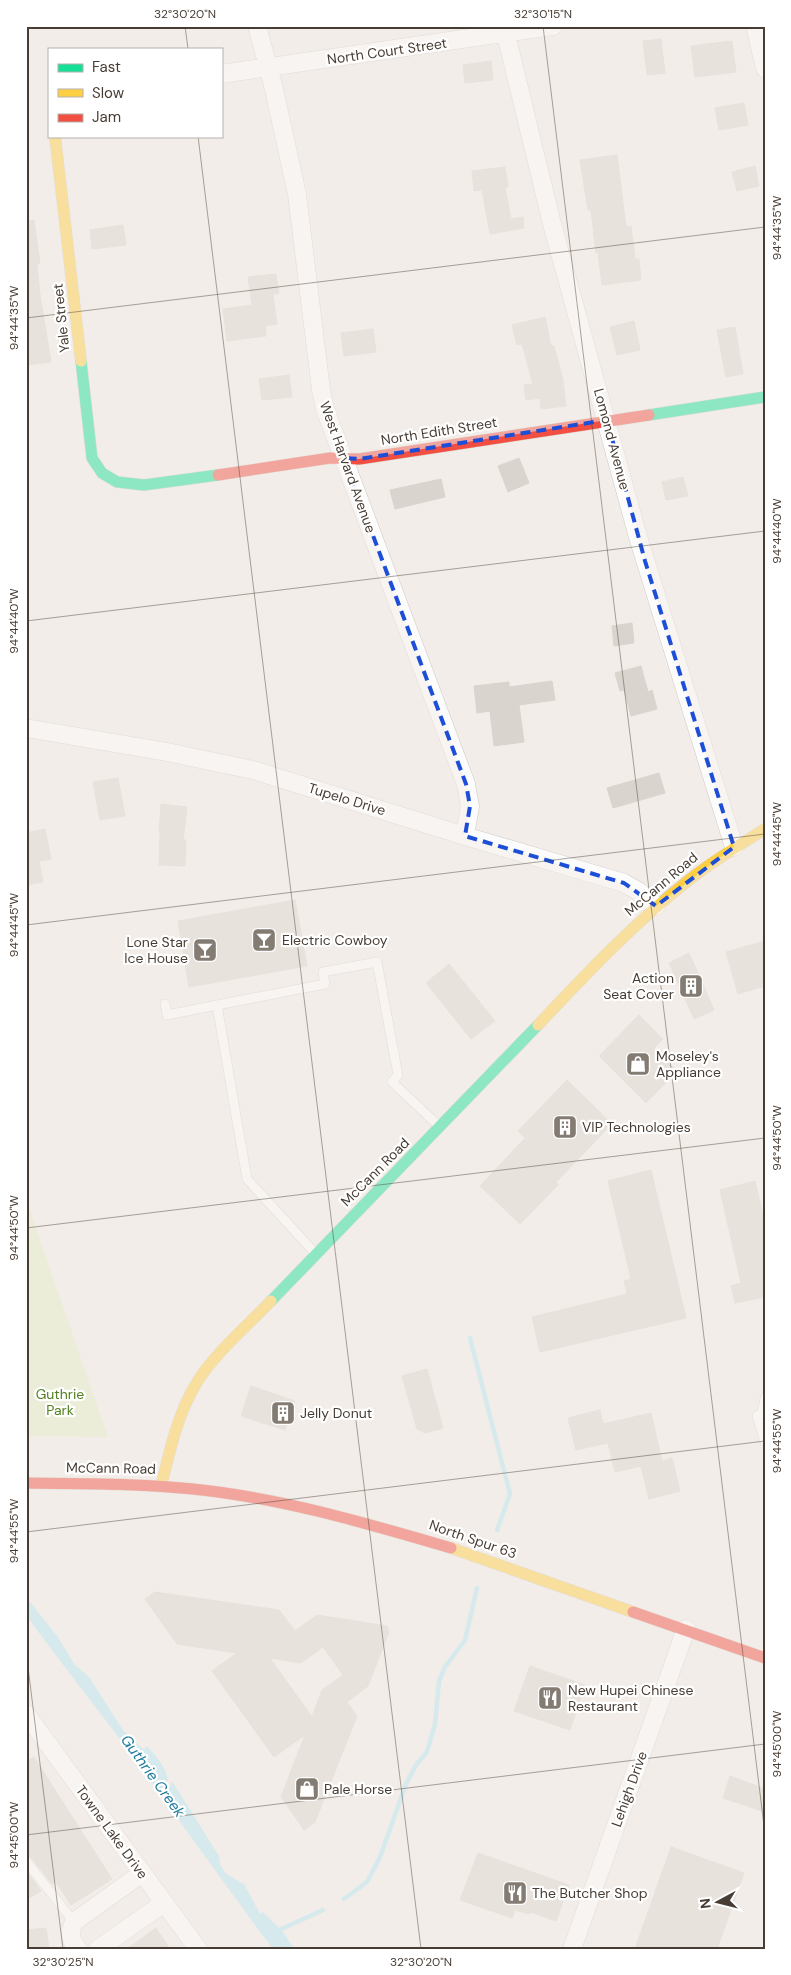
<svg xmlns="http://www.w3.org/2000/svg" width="791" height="1975" font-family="'DM Sans',sans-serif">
	<rect width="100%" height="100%" fill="#f2ede8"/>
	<path fill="#e4eec5" d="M26 1199 108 1437 26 1436Z"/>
	<path fill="#b4e4f4" d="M26 1597 58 1637 74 1664 89 1677 123 1730 144 1750 147 1746C156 1756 166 1767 168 1780L166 1781 170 1787 172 1781 219 1856 220 1864 226 1874 244 1884 260 1914 263 1912 283 1932 294 1949H273C225 1885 179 1820 132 1755 97 1708 60 1662 26 1615Z"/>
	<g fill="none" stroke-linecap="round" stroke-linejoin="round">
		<path stroke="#b4e4f4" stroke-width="4.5" d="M470 1338 510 1494 497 1530
			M344 1899 367 1882 380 1857 406 1784 416 1765 427 1752 435 1724 439 1681 445 1667 465 1640 477 1588
			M275 1932 323 1910"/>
	</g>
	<path fill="#dad4cf" stroke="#dad4ce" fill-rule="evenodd" d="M661 39 665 73 647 75 643 41Z
		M732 41 736 72 695 77 691 46Z
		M491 61 493 80 465 83 463 65Z
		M744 103 748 125 719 130 715 108Z
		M617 155 626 227 631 226 635 259H639L641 280 602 285 598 252 596 253 591 210H588L580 160Z
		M755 166 759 186 737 191 732 172Z
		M505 167 508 187H505L511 219 523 217 524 228 490 234 482 190 474 191 472 171Z
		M34 220 40 263 37 264 40 295 51 362 26 365V221Z
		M123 225 126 245 92 249 90 230Z
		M276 274 279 293 273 294 277 324 265 326 266 336 227 341 223 309 252 305 248 277Z
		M545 317 551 346H554L563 380 566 406 541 409 540 398 526 400 524 385 533 384 522 344 517 345 512 325Z
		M634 321 640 350 617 355 610 327Z
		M735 327 743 374 726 377 717 330Z
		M373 329 376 352 344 356 341 333Z
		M289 375 292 397 262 400 259 379Z
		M519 458 529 483 508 492 498 466Z
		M683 477 688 496 666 500 662 482Z
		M441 479 445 497 395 509 390 490Z
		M632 623 634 643 614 646 612 626Z
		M641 666 648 692 652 690 657 709 631 716 624 690 620 691 615 673Z
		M552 681 555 700 519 705 524 742 494 746 490 711 477 713 474 686 509 682V687Z
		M659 773 665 793 613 808 607 788Z
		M118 778 125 816 100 820 93 782Z
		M161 804 187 807 183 840H186L185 866 159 865 160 832H159Z
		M45 829 51 859 39 861 43 882 26 885V833Z
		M295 900 307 966 189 987 178 921Z
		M765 941V986L738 994 726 952Z
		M689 953 714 1010 694 1019 669 963Z
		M449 964 495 1021 471 1039 426 983Z
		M639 1015 663 1039 654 1048 677 1071 646 1103 599 1056Z
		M567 1080 612 1124 556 1182 558 1185 520 1224 480 1186 525 1138 518 1131Z
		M651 1170 686 1318 540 1352 532 1317 627 1294 624 1281 631 1279 608 1181Z
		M755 1181 765 1223V1297L735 1303 731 1286 741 1283 720 1190Z
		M427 1369 443 1428 425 1433 417 1429 402 1376Z
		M251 1386 295 1401 285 1430 241 1416Z
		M600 1410 603 1424 651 1413 662 1461 672 1458 680 1491 649 1499 641 1466 615 1472 608 1443 576 1450 568 1418Z
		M155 1592 279 1610 295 1631 317 1615 387 1626 389 1632 368 1686 347 1702 357 1716 315 1822 304 1830 281 1797 305 1735 274 1757 212 1671 237 1653 177 1644 145 1599ZM323 1647 343 1675 322 1690 312 1717 270 1658 301 1663Z
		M530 1666 585 1685 570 1730 514 1711Z
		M34 1757 112 1879 71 1905 56 1882 52 1884 31 1857 26 1855V1762Z
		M730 1776 765 1789V1812L723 1798Z
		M671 1847 744 1873 717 1949H635Z
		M478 1853 569 1885 556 1921 531 1912 529 1914 515 1910 512 1918 460 1900Z
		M26 1871 41 1891 26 1900Z
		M46 1928 49 1949H26V1930Z
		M156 1928 170 1949H127Z"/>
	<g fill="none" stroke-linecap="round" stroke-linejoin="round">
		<defs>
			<path id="lane" d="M165 1004 167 1015 217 1005
				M315 1253 247 1179 217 1005 325 984 323 972 377 962 398 1075 392 1082 439 1126
				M765 1398 762 1413 757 1416 765 1442
				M26 1861 74 1922"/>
			<path id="street" d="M257 26 273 85 297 194 321 390 325 409 466 784 470 806 465 836
				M504 26 552 224 638 537 734 847
				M755 26 765 68
				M221 74 553 26
				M26 728 167 752 253 770 465 836 624 883 638 891 656 906
				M26 1714 198 1949
				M78 1949C70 1941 69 1932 74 1922L142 1873
				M98 1949 164 1903
				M572 1949 686 1629"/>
			<path id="fast" d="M81 361 92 458 102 473 117 482 144 485 218 475
				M649 415 765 397
				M271 1301 538 1025"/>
			<path id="slow" d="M55 136 81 361
				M538 1025C586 974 634 923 689 880 713 861 739 845 765 829
				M161 1486C170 1451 177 1415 196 1384 212 1356 248 1325 271 1301
				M451 1548 633 1612"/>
			<path id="jam" d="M218 475 330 458 359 459 649 415
				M26 1483C82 1484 137 1483 193 1489 281 1498 366 1523 451 1548
				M633 1612 765 1658"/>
		</defs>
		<use href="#lane" stroke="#cec9c4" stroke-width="10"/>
		<use href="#street" stroke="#cec9c4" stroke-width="19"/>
		<use href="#fast" stroke="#d3cac0" stroke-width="12"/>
		<use href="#slow" stroke="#d3cac0" stroke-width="12"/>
		<use href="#jam" stroke="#d3cac0" stroke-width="12"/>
		<use href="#lane" stroke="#fdfcfc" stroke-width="9"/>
		<use href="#street" stroke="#fdfcfc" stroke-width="18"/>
		<use href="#fast" stroke="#16e098" stroke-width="11"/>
		<use href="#slow" stroke="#ffcf43" stroke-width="11"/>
		<use href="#jam" stroke="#f24e42" stroke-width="11"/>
	</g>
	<path d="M0 0H791V1975H0ZM607 420 645 561 734 847 656 906 624 883 465 836 470 806 466 784 344 458 359 459Z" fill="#f2ede8" fill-opacity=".55" fill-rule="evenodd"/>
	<path fill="none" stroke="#1d4ed8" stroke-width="4" stroke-dasharray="10 6" stroke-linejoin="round" d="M607 420 645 561 734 847 656 906 624 883 465 836 470 806 466 784 344 458 359 459Z"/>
	<path fill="none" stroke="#483d34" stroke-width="1" stroke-opacity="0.45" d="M185 26 188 49M543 26 765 1834M198 136 421 1949M26 318 765 227M26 621 765 531M26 925 765 834M26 1228 765 1138M26 1532 765 1441M26 1651 63 1949M26 1835 765 1744"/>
	<defs>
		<symbol id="bar-square" viewBox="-11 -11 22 22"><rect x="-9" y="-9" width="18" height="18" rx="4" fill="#847b73" stroke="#fff"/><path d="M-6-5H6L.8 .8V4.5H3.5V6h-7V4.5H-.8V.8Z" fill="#fff"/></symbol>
		<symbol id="building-square" viewBox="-11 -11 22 22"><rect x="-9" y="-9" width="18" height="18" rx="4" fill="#847b73" stroke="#fff"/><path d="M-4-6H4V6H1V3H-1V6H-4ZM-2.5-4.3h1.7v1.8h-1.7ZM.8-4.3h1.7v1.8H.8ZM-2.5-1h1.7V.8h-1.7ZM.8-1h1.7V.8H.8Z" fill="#fff"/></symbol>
		<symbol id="shop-square" viewBox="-11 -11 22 22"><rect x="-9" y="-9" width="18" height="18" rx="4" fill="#847b73" stroke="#fff"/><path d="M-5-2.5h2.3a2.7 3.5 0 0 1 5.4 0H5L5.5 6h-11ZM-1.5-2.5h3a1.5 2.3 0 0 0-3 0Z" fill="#fff"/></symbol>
		<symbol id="restaurant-square" viewBox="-11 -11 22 22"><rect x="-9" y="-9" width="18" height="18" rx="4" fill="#847b73" stroke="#fff"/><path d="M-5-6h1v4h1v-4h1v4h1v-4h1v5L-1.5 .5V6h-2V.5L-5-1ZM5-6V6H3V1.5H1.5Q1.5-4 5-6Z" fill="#fff"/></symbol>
	</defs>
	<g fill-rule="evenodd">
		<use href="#bar-square" x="250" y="926" width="28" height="28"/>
		<use href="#bar-square" x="191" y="936" width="28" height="28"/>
		<use href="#building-square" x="677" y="972" width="28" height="28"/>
		<use href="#shop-square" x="624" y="1050" width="28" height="28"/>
		<use href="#building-square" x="551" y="1113" width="28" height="28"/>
		<use href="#building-square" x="269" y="1399" width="28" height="28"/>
		<use href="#restaurant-square" x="536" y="1684" width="28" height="28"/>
		<use href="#shop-square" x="293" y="1775" width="28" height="28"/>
		<use href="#restaurant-square" x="501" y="1879" width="28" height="28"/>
	</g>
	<g text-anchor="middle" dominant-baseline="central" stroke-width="4.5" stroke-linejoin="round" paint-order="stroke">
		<g font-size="14" fill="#483d34" stroke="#fff">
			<text transform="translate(387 51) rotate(-8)">North Court Street</text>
			<text transform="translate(61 318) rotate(-96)">Yale Street</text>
			<text transform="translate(439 431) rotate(-9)">North Edith Street</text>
			<text transform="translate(612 439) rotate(75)">Lomond Avenue</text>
			<text transform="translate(348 467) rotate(70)">West Harvard Avenue</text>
			<text transform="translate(347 799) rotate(17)">Tupelo Drive</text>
			<text transform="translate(661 884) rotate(-40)">McCann Road</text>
			<text transform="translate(375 1172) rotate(-45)">McCann Road</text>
			<text transform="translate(111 1468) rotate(1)">McCann Road</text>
			<text transform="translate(473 1539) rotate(19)">North Spur 63</text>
			<text transform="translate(629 1789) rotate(-70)">Lehigh Drive</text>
			<text transform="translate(112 1832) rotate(54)">Towne Lake Drive</text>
		</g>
		<g font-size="14" fill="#483d34" stroke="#fff" text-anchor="start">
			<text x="282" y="940">Electric Cowboy</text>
			<text x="188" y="942" text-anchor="end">Lone Star<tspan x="188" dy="16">Ice House</tspan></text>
			<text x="674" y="978" text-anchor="end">Action<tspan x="674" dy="16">Seat Cover</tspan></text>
			<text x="656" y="1056">Moseley's<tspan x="656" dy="16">Appliance</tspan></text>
			<text x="582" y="1127">VIP Technologies</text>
			<text x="300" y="1413">Jelly Donut</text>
			<text x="568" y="1690">New Hupei Chinese<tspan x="568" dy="16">Restaurant</tspan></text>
			<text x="324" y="1789">Pale Horse</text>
			<text x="532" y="1893">The Butcher Shop</text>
		</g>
		<g font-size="14" fill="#538120" stroke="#fff">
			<text x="60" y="1394">Guthrie<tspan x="60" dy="16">Park</tspan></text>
		</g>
		<g font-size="15" font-style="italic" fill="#1d7b9d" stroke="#fff">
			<text transform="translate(153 1776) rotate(54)">Guthrie Creek</text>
		</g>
	</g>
	<rect width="791" height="1975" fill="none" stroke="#ffffff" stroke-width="55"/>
	<rect x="48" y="48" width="175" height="90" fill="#ffffff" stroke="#b6b1ae"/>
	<rect x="58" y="64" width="25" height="8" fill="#16e098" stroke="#b6b1ae"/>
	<text x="92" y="72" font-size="15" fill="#483d34">Fast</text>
	<rect x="58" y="89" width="25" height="8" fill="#ffcf43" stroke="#b6b1ae"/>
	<text x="92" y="98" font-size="15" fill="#483d34">Slow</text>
	<rect x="58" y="114" width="25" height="8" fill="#f24e42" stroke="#b6b1ae"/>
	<text x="92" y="122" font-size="15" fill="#483d34">Jam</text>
	<g transform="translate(718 1902) rotate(263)" stroke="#ffffff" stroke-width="4" paint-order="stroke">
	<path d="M0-4L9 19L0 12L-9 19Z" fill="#483d34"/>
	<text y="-8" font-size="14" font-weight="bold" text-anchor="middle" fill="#483d34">N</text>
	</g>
	<rect x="28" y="28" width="736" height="1920" fill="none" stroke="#483d34" stroke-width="2"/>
	<g font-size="12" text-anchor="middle" fill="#483d34">
		<text x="185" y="18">32°30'20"N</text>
		<text x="543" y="18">32°30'15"N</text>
		<text transform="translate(777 228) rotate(-90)" y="4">94°44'35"W</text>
		<text transform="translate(14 318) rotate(-90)" y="4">94°44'35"W</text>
		<text transform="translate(777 531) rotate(-90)" y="4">94°44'40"W</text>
		<text transform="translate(14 621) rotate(-90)" y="4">94°44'40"W</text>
		<text transform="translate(777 834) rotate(-90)" y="4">94°44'45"W</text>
		<text transform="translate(14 925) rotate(-90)" y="4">94°44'45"W</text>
		<text transform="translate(777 1138) rotate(-90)" y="4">94°44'50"W</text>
		<text transform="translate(14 1228) rotate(-90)" y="4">94°44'50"W</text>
		<text transform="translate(777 1441) rotate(-90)" y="4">94°44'55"W</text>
		<text transform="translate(14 1531) rotate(-90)" y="4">94°44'55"W</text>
		<text transform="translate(777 1744) rotate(-90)" y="4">94°45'00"W</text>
		<text transform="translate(14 1835) rotate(-90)" y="4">94°45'00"W</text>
		<text x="63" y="1966">32°30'25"N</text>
		<text x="421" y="1966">32°30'20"N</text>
	</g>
</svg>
